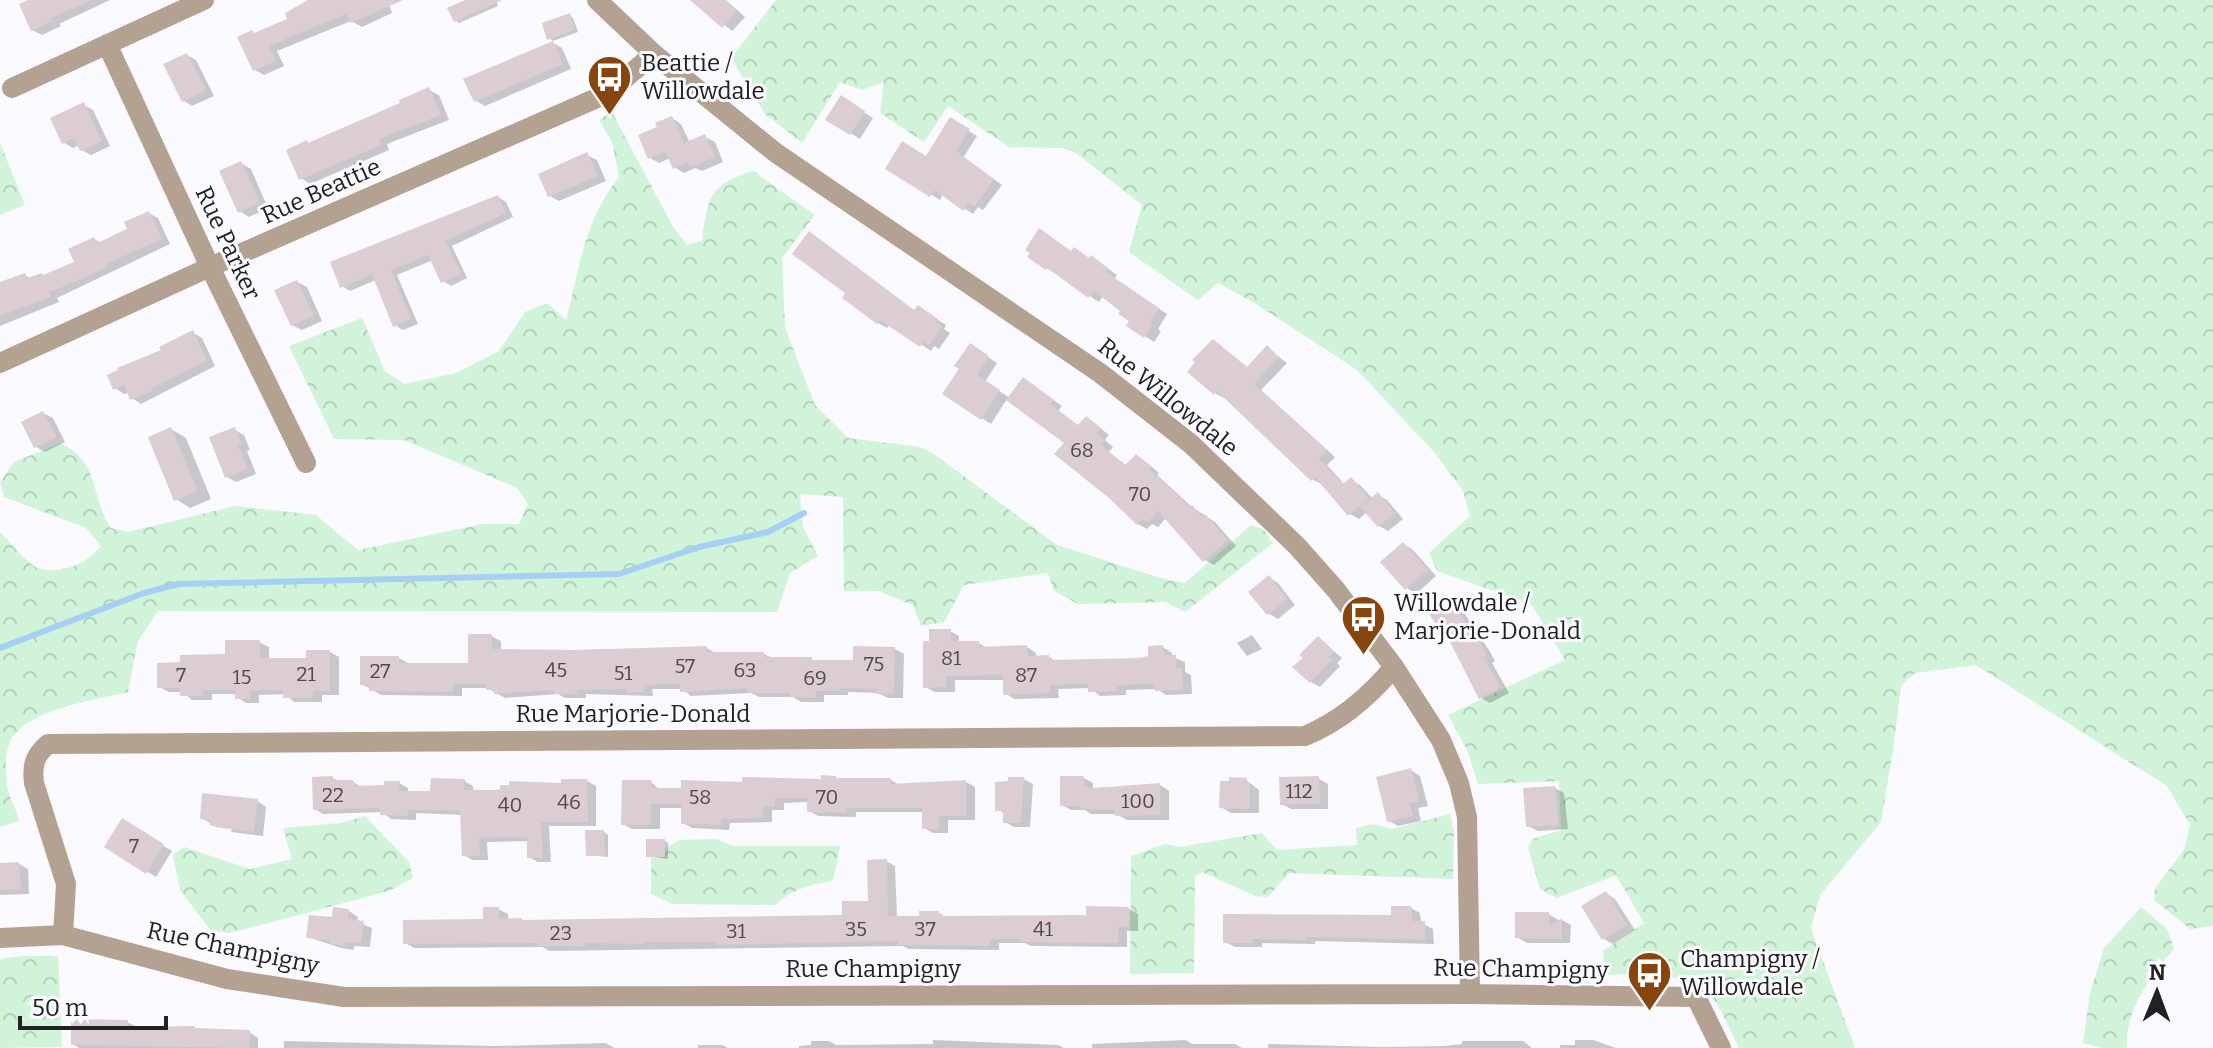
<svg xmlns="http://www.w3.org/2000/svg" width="2213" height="1048" font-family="Bitter,serif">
	<defs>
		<pattern id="forest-crowns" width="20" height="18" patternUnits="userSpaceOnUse" patternTransform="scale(2)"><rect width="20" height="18" fill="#d1f3d9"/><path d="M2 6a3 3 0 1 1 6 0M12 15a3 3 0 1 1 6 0" fill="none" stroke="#b3d0ba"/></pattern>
	</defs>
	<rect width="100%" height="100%" fill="#f9f9fe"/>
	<path fill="url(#forest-crowns)" d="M776 0H2213V926L2190 929 2154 900 2155 888 2184 850 2190 825 2167 786 1976 665 1915 673 1901 686 1893 750 1881 822 1820 895 1811 928 1855 1048H1739C1731 1033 1725 1017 1716 1003 1696 970 1639 974 1606 975L1603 951 1644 923 1616 875 1557 898 1540 889 1528 848 1532 839 1561 830 1559 781 1478 784 1467 750 1448 715 1565 660 1531 604 1437 571 1429 553 1470 516 1463 491 1434 452 1357 370 1253 302 1218 283 1198 300 1129 252 1142 205 1076 153 1062 148 1009 147 948 106 924 142 880 113 884 82 862 90 840 82 802 143 765 114 731 58Z
		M612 112 672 225 687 245 702 241C708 197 709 185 753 171L815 215 782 258 785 328 815 405 848 438 920 447 931 452 1057 545 1157 577 1185 583 1251 525 1263 529 1273 543 1185 612 1165 602 1078 604 1054 591 1048 573 964 585 944 622 921 626 913 605 878 591H844L843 497 800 494 803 527 818 556 790 573 777 612 158 611 138 641 128 692C97 700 24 709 10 742 4 755 6 771 7 785 8 798 17 808 19 821L0 827V532C9 541 27 564 38 568 61 575 87 564 101 546L86 528 4 497 0 482 14 462 61 443C102 465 89 495 111 528L128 532 235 506 316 515 358 550 483 524H519L528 504 517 488 404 440 334 439 289 346 362 318 385 371 404 384 456 373 499 351 525 312 547 303 566 320C580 267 584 221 619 177L612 142 599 120Z
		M0 143 25 205 0 215Z
		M1450 814 1454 832 1453 879 1289 873 1268 897 1255 896 1202 872 1195 876 1194 973 1130 974 1131 856 1165 844 1180 847 1262 833 1277 850 1357 845 1356 828 1373 824 1392 829Z
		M365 816 409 862 413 878 389 891 230 933 211 931 180 890 173 855 184 847 250 869 292 859 283 828 340 823Z
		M717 839 733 846H840L833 881C812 884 791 889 776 905L672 904 651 894V858L679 840Z
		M2141 907 2167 929 2174 949C2150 979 2125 1008 2127 1048H2102L2083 1043 2090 993 2104 948Z
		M23 956H58L62 1047 0 1048V959Z"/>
	<path fill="#0003" d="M32 0H110L59 24 61 26 42 35 32 30Z
		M313 0H391L388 1 392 13 362 27 351 21 277 51 284 66 264 75 255 70 256 35 290 20Z
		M469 0H496L498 6 459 23 455 20Z
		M693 0H726L745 17 732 31Z
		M569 15 573 18 578 32 553 41 549 38Z
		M553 43 562 48 571 69 485 106 476 101Z
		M187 55 196 60 214 96 192 106 183 100Z
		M429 90 439 95 449 120 387 144 389 150 310 184 301 178 310 144Z
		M842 98 873 118 860 139 828 119Z
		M84 105 93 110 110 146 91 155 81 150 79 145 73 148 63 142Z
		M672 118 681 124 690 143 705 137 715 142 723 162 702 171 695 168 684 173 674 167 670 158 659 163 650 158 660 128Z
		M950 120 977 136 963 158 1002 185 983 210 978 207 973 214 943 194 940 200 888 168 926 158Z
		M587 155 597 160 606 181 559 201 550 196Z
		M241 163 251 169 268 208 249 217 239 211Z
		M498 197 506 202 513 217 452 246 467 278 451 286 443 281 433 260 397 275 418 324 403 330 395 325 376 280 350 291 342 286Z
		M149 213 158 218 170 244 57 298 59 302 0 326V284L25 275 31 279 44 277 76 263 94 239 101 243 129 230Z
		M1072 252 1100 263 1117 275 1114 279 1167 314 1158 329 1161 331 1154 342 1129 326 1132 321 1103 296 1099 302 1030 257Z
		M297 282 307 287 322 321 302 330 292 325Z
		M848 293 927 313 946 325 944 329 950 333 939 349 934 346 931 351 890 324 887 328 878 323 844 297Z
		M193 333 202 338 215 366 141 404 132 398 129 392 124 394 115 388Z
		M1214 341 1248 368 1267 348 1287 363 1261 390 1335 457 1327 465 1345 485 1351 480 1360 485 1373 499 1378 495 1387 500 1403 519 1388 531 1379 526 1367 512 1359 519 1350 514 1321 484 1312 479 1226 396 1224 398 1215 393Z
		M979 351 997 363 985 382 1010 398 1033 385 1062 406 1058 411 1079 426 1095 424 1109 435 1105 440 1113 447 1109 452 1127 466 1136 456 1146 462 1159 473 1157 475 1192 507 1215 522 1236 546 1214 565 1205 560 1166 518 1158 527 1152 524 1147 529 1138 524 1067 442 1007 399 991 424 945 394Z
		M43 413 53 418 65 442 45 452 36 447Z
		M171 429 186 438 211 499 190 508 176 499Z
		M235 430 244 435 250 450 247 451 256 474 236 482 227 477Z
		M1403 544 1413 550 1436 576 1416 594 1407 588Z
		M1269 578 1278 583 1295 605 1278 619 1268 613Z
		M1444 606 1449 609 1453 606 1463 611 1489 650 1495 661 1492 663 1509 693 1490 703 1481 698 1450 639 1446 636Z
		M950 631 959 636V643H979L988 649 1027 647 1036 653V658L1049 657 1057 662 1151 658 1163 647 1172 653V657L1185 662V672L1191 675 1192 694 1166 695 1157 689 1126 690V695L1100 696 1090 688 1058 689 1059 698 1014 699 1005 693V680H955V692H935L925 687Z
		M1252 635 1262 649 1247 656 1237 643Z
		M491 636 501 641V651L707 648 717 654H764L774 659H811L816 662H855L895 649 904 654 903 698H888L878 693 848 692V695H824V702H801L793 697H759L751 693 691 696 682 689H652L653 696 586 694V698H565L558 694 505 698 487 688H462V696L381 695 362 684 399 658 408 663 470 665Z
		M1318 638 1342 658 1337 663 1340 666 1320 687 1311 682 1306 657Z
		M259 642 269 647V660H308L330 652 339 657V695H322V702H294L285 694 259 695V703H246L237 697V694H212V700H192L182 692H169L159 687Z
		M1411 770 1420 776 1428 806 1418 808 1421 821 1398 826 1389 821Z
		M333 778 340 782H353L363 788 386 787 399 783 408 788V793H432L464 781 473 786V792L587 781 596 786V826H549L551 862H538L529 857V841L487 842 488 860H472L464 855 463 815 416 813V820L391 819 382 812 323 814 315 809Z
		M835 778 840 780H891L901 786 966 782 975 787V820H948V833H933L924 828V812H856V817L818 816 809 811V802L784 803V810H772V822L730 823 729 830 692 828 683 823V808H660V829H632L623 824 651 782 660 790 823 782Z
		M1084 778 1093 783V790L1160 785 1169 791V820H1127L1116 814H1091L1085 810H1071L1062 805Z
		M1318 778 1328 784V809H1291L1282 804Z
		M1023 779 1033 784 1030 827H1014L1005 822V814L997 809Z
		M1246 780 1259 790V813H1231L1221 807Z
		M1555 788 1564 793 1568 829 1538 831 1528 826Z
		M257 801 266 807 263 836 231 832 232 829 218 825V828L202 818Z
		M122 821 172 851 156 877 106 846Z
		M604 832 608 835V857L588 855Z
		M665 841 668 843V859L648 856Z
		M886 861 895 866 897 918H921L939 913 947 918 1088 917 1129 909 1138 914V931H1127V947L1031 946 1025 943H999V950L909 949 903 946 549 951 543 947 414 948 405 943 485 921 498 909 508 914V921L844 917 870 903Z
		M19 864 28 869 29 894 0 895V865Z
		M1606 893 1615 899 1635 930 1613 944 1604 939Z
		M1411 908 1420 913 1421 923 1433 929 1434 944 1315 941V944L1262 943V947H1235L1225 942 1393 917Z
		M349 911 358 917 357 922 372 928 370 947 354 946V950L341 948 308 937Z
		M1549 914 1558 920V923L1562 920 1571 925 1570 943H1527L1517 937Z
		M127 1022 137 1027 249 1032 258 1038V1048H79L73 1044Z
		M933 1040 1058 1045 1064 1048H799V1046L811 1045V1041H829L836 1045 933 1044Z
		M1186 1040 1192 1044H1235L1242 1048H1092V1044Z
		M1575 1040H1593L1616 1048H1560V1045H1575Z
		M284 1041 495 1046 605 1043 615 1048H284Z
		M1462 1041H1523L1532 1048H1268V1044L1382 1047 1444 1046 1462 1044Z
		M698 1045H722L728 1048H698Z"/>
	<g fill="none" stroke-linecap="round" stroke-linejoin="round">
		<path stroke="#a7cff3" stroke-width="6" d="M0 648 144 593 178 584 619 574 699 547 768 532 804 513"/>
	</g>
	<path fill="#dbcdd1" d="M28 0H92L51 18 52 21 31 31 19 4Z
		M308 0H403L351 23 347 14 269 46 276 61 253 71 237 37 252 30 254 33 287 19 285 13Z
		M465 0H502L454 22 447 8Z
		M690 0H725L737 11 722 28Z
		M570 13 575 30 547 40 542 23Z
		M553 41 563 64 474 102 463 79Z
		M187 53 206 90 182 102 163 64Z
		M429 87 441 115 379 139 381 145 299 180 286 150 307 140 308 143 400 103 399 100Z
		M841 95 865 111 850 135 825 120Z
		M84 102 102 141 80 151 74 138 62 144 50 118Z
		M672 116 684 143 705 134 715 157 691 167 688 162 673 169 665 152 648 159 638 135 657 127 655 123Z
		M950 117 970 129 956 151 994 179 974 207 969 203 963 211 935 190 930 197 885 169 902 141 926 156Z
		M587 152 598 176 548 197 538 174Z
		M241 161 260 203 238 213 219 171Z
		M498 195 506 213 445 241 461 274 441 283 428 255 391 270 411 319 393 327 372 274 340 288 330 262Z
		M149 211 162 239 106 264 108 267 49 293 51 297 0 316V282L25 273 27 278 42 273 43 275 74 262 68 249 94 237 97 243 127 229 124 222Z
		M1039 228 1071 251 1074 247 1089 258 1091 255 1109 269 1106 272 1159 308 1150 322 1153 324 1144 338 1126 326 1129 321 1118 314 1120 311 1094 291 1088 298 1048 268 1046 270 1027 257 1030 253 1025 250Z
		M809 231 914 310 918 305 938 319 936 322 942 326 929 346 924 342 920 347 880 320 877 324 842 298 845 293 792 254Z
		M297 280 314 316 291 326 274 290Z
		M193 330 207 361 151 388 152 391 130 400 124 385 113 390 107 375 118 370 117 368 161 350 159 347Z
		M1213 339 1247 367 1267 345 1279 357 1254 384 1328 451 1319 459 1343 484 1351 477 1369 498 1348 516 1315 477 1311 481 1217 391 1214 395 1187 372 1195 362 1192 360Z
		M970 343 989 356 977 375 1000 390 981 420 942 394 959 369 954 366Z
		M1023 377 1054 400 1050 404 1078 425 1086 416 1101 428 1097 434 1105 440 1101 445 1125 465 1136 454 1151 467 1149 469 1190 507 1192 505 1202 516 1205 514 1228 540 1203 562 1158 511 1147 523 1143 519 1137 525 1109 498 1054 454 1064 443 1006 400Z
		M43 411 57 437 34 448 21 422Z
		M171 427 198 491 174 501 148 437Z
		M235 427 242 444 238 446 248 469 225 478 209 437Z
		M1378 492 1395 513 1378 527 1360 507Z
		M1403 542 1428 570 1405 590 1380 562Z
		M1269 575 1287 599 1267 615 1248 592Z
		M1444 604 1447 608 1453 604 1480 642 1487 656 1484 658 1501 687 1479 699 1447 636 1445 638 1429 614Z
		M929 629H951V641H979V647L1027 645 1028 656 1049 655V660L1140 658 1148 656V646L1163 645 1164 655H1176V668H1182L1183 690 1155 691V684L1122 685 1117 686V691L1088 692V684L1050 685V693L1003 695V675L946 676V687L923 688V641H929Z
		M468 634H492V649L577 650 707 646V652H764L765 657H812V660H853V646L895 647 894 694H876V689L839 688V691H815L816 697H790V693H747L748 688 680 692V684L644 685V692H626V689L577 690V694H554V690L494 694V690H486V684H453V692L369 691V685H360V656H399V663H468Z
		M1318 636 1334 651 1329 657 1332 660 1310 683 1292 667 1303 658 1299 655Z
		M225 640H260V658H306V650H330V691H313V698H283V690H250V699H235V690H203V696H180V688H157V663L180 662V655L225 654Z
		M1411 768 1419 801 1410 804 1413 816 1387 822 1376 777Z
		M821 775 836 776V778H891V784L966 780V816H939V829H922V808H847V813L807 812V798H775V806H763V818L721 819V825L681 824V804H651V825H621L622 780H652L651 788H681V780L742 782V777L821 779Z
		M333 776V780H353L354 786 384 785V781H400L399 791H430L431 778 465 779 464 790H500V785H509V781L561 783V779H587L588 822H541L543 858H527V837L479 838 480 856H462L460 811 408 810V816L380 815V808L313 810 312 777Z
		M1060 776H1084V786L1093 788 1160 783V815L1115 816V810L1079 809V806H1060Z
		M1319 776 1320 804 1280 805 1279 777Z
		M1008 777H1024L1021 823H1003V811H995V782L1008 781Z
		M1229 777 1247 778V782H1250V809L1219 808 1220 781H1229Z
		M1555 786 1559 825 1526 827 1523 788Z
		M202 793 258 799 254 832 222 828 209 825 210 820 200 819Z
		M122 818 164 844 146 874 104 847Z
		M585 830H604L605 856H586Z
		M646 839H665V857H646Z
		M887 859 888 916H919V911H939V916L1086 915V906L1129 907V926L1118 927V943L1020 942V939H990V946L898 945V941L716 945V942H645V944L585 943V946H538V943L403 944V920L483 919V907H499V919L522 918V920L842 915V901H868L867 860Z
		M19 862 21 889 0 890V863Z
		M1606 891 1627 925 1602 940 1581 906Z
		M1391 906H1411L1412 921H1425V940L1306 937V940L1253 939V943H1223V914L1391 915Z
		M333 907 349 909 348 919 364 921 361 943 345 942V946L329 944 330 940 306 938 309 915 332 917Z
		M1515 912H1549V926L1562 918V939L1515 938Z
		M71 1019 128 1020V1027L195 1026V1028L250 1030 249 1048 71 1045Z"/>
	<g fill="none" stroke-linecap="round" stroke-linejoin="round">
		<path stroke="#b3a192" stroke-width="20" d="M597 0 654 54 776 153 1100 373 1191 444 1297 546 1336 590 1394 667 1441 740 1459 783 1467 817 1470 994
			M107 44 210 267 306 463
			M12 88 204 0
			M0 363 210 267 606 94 654 54
			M63 935 66 884 34 783C32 766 34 756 48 744L1305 736C1341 721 1369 697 1394 667
			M0 938 63 935 227 979 344 997 1470 994 1696 997 1721 1048"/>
	</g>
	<defs>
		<symbol id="bus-pin" viewBox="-11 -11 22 30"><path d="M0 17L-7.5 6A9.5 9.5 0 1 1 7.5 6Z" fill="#86460e" stroke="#f9f9fe"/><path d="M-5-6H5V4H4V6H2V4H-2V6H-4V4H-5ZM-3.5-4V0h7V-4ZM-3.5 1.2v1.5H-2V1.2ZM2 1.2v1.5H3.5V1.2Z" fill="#fff"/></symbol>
	</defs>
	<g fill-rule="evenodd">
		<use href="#bus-pin" x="584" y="52" width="51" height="69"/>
		<use href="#bus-pin" x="1338" y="592" width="51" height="69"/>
		<use href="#bus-pin" x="1624" y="948" width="51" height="69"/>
	</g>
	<g text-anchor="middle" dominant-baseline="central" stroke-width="6" stroke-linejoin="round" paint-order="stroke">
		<g font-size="20" fill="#504b4f">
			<text x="1082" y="450">68</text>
			<text x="1140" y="494">70</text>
			<text x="951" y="658">81</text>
			<text x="874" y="664">75</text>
			<text x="685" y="666">57</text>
			<text x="556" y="670">45</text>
			<text x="745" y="670">63</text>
			<text x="380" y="671">27</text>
			<text x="623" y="673">51</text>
			<text x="306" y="674">21</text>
			<text x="181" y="675">7</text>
			<text x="1026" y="675">87</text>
			<text x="242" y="677">15</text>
			<text x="815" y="678">69</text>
			<text x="1299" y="791">112</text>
			<text x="333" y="795">22</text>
			<text x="700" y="797">58</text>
			<text x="827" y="797">70</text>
			<text x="1138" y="801">100</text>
			<text x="569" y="802">46</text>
			<text x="510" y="805">40</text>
			<text x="134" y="846">7</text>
			<text x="856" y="929">35</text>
			<text x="925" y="929">37</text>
			<text x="1043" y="929">41</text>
			<text x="736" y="931">31</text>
			<text x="561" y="933">23</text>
		</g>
		<g font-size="24" fill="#212024" stroke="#f9f9fe" text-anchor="start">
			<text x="641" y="63">Beattie /<tspan x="641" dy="28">Willowdale</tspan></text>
			<text x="1394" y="603">Willowdale /<tspan x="1394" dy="28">Marjorie-Donald</tspan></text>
			<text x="1680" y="959">Champigny /<tspan x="1680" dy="28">Willowdale</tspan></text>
		</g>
		<g font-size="24" fill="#212024" stroke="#f9f9fe">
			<text transform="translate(321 191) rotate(-24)">Rue Beattie</text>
			<text transform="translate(228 243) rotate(65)">Rue Parker</text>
			<text transform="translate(1168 397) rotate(39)">Rue Willowdale</text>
			<text x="633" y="714">Rue Marjorie-Donald</text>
			<text transform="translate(233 948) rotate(12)">Rue Champigny</text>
			<text x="873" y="969">Rue Champigny</text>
			<text transform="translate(1521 969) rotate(1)">Rue Champigny</text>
		</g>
	</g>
	<g transform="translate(2157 992) rotate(1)" stroke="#f9f9fe" stroke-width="6" paint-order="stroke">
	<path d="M0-6L14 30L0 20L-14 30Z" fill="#212024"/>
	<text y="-12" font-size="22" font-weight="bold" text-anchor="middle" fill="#212024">N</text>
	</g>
	<path d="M20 1016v12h146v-12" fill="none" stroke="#212024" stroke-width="4"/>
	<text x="32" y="1016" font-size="24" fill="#212024" stroke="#f9f9fe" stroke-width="6" paint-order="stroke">50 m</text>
</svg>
